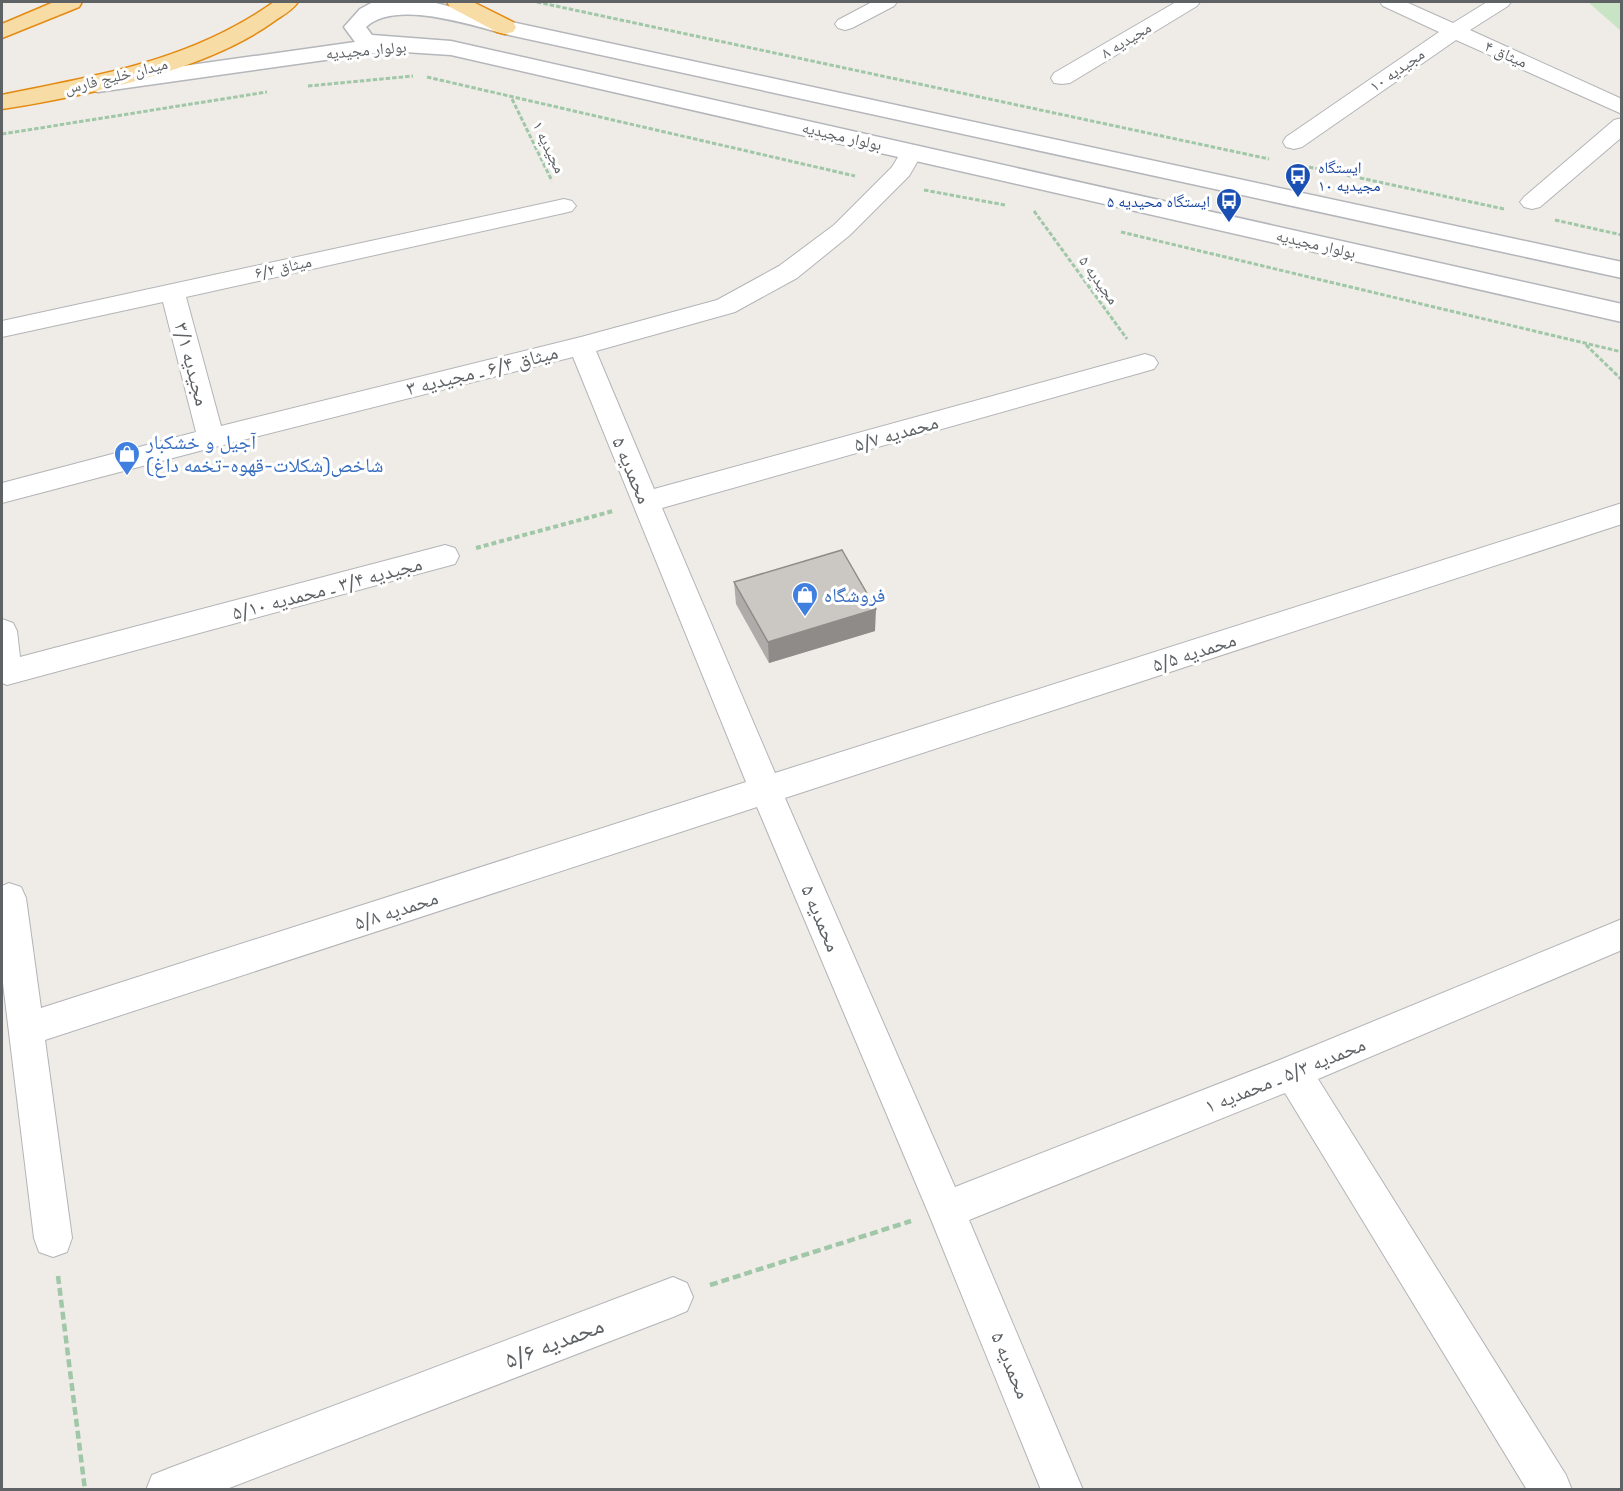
<svg xmlns="http://www.w3.org/2000/svg" width="1623" height="1491" font-family="'Space Grotesk','Noto Naskh Arabic',sans-serif">
	<rect width="100%" height="100%" fill="#efece7"/>
	<path fill="#c9e4c5" d="M1588 2H1621V31Z"/>
	<g fill="none" stroke-linecap="round" stroke-linejoin="round">
		<defs>
			<path id="minor" d="M872 2H897L894 6 852 28 845 30 838 28 835 24 838 20Z
				M1176 2H1200L1197 6 1070 83 1062 84 1054 83 1051 78 1054 73Z
				M1380 2H1406L1453 23 1487 2H1511L1508 6 1470 30 1622 99V114L1456 40 1302 147 1294 149 1286 147 1283 142 1286 137 1439 32 1383 6Z
				M1622 118V137L1540 207 1532 209 1524 207 1520 202 1524 197 1614 120Z
				M912 145 920 147 923 152 909 176 850 235 797 278 735 312 596 351 654 489 1145 354 1154 357 1158 363 1154 369 662 508 775 773 1622 503V524L785 798 955 1187 1282 1059 1622 919V950L1318 1079 1566 1475 1572 1490H1527L1285 1093 969 1220 1083 1490H1041L930 1217 757 807 45 1040 72 1238 67 1252 53 1257 39 1252 34 1238 2 975V886L9 883 21 887 26 898 41 1008 746 782 573 357 211 448 2 503V483L196 432 163 302 2 337V321L564 199 572 201 576 206 572 211 564 213 186 297 221 426 581 337 717 300 779 266 834 225 892 167 904 147Z
				M445 545 455 548 459 556 455 564 7 685 2 683V619L13 623 17 631 20 657Z
				M673 1277 687 1283 693 1297 687 1311 673 1317 224 1490H146L152 1475 167 1469Z"/>
			<path id="secondary" d="M373 2H432L507 21 1622 262V278L505 34C468 24 395 0 366 27L372 35 451 41 1622 304V322L451 55 389 51 98 92 90 90 87 85 90 80 98 78 355 42 344 27 360 9Z"/>
			<path id="trunk" d="M54 2H82L79 7 2 38V24Z
				M274 2H298C292 11 281 16 273 22 205 71 84 96 2 109V95C99 75 191 61 274 2Z
				M447 2H473L513 22 516 27 513 32 505 34 497 32 450 7Z"/>
		</defs>
		<use href="#minor" stroke="#b2b4b7" stroke-width="2"/>
		<use href="#secondary" stroke="#b3b6ba" stroke-width="3"/>
		<use href="#trunk" stroke="#e38a12" stroke-width="3"/>
		<path stroke="#a0c7a7" stroke-width="3" stroke-dasharray="4.5 2" stroke-linecap="butt" d="M537 2 1269 159
			M427 77 855 176
			M308 86 413 76
			M512 99 552 181
			M2 134 267 92
			M1309 167 1504 209
			M924 190 1005 205
			M1034 211 1127 339
			M1555 220 1622 235
			M1121 232 1622 352
			M1586 345 1622 380"/>
		<path stroke="#a0c7a7" stroke-width="4" stroke-dasharray="5 3" stroke-linecap="butt" d="M476 548 613 511"/>
		<path stroke="#a0c7a7" stroke-width="4.5" stroke-dasharray="8 4" stroke-linecap="butt" d="M58 1276 85 1490
			M710 1285 911 1221"/>
		<use href="#minor" fill="#fff" fill-rule="evenodd"/>
		<use href="#secondary" fill="#fff" fill-rule="evenodd"/>
		<use href="#trunk" fill="#f7dca5" fill-rule="evenodd"/>
	</g>
	<path fill="#afaba8" d="M734 582 875 631 769 663 736 604Z"/>
	<path fill="#8e8b88" d="M876 609 875 631 769 663 768 642Z"/>
	<path fill="#cbc7c3" stroke="#8e8b88" stroke-width="1.5" d="M842 550 876 609 768 642 734 582Z"/>
	<defs>
		<symbol id="bus-pin" viewBox="-11 -11 22 30"><path d="M0 17L-7.5 6A9.5 9.5 0 1 1 7.5 6Z" fill="#1a4fb4" stroke="#fff"/><path d="M-5-6H5V4H4V6H2V4H-2V6H-4V4H-5ZM-3.5-4V0h7V-4ZM-3.5 1.2v1.5H-2V1.2ZM2 1.2v1.5H3.5V1.2Z" fill="#fff"/></symbol>
		<symbol id="shop-pin" viewBox="-11 -11 22 30"><path d="M0 17L-7.5 6A9.5 9.5 0 1 1 7.5 6Z" fill="#3f7fe0" stroke="#fff"/><path d="M-5-2.5h2.3a2.7 3.5 0 0 1 5.4 0H5L5.5 6h-11ZM-1.5-2.5h3a1.5 2.3 0 0 0-3 0Z" fill="#fff"/></symbol>
	</defs>
	<g fill-rule="evenodd">
		<use href="#bus-pin" x="1283" y="161" width="30" height="40"/>
		<use href="#bus-pin" x="1214" y="186" width="30" height="40"/>
		<use href="#shop-pin" x="112" y="439" width="30" height="40"/>
		<use href="#shop-pin" x="790" y="580" width="30" height="40"/>
	</g>
	<g text-anchor="middle" dominant-baseline="central" stroke-width="6" stroke-linejoin="round" paint-order="stroke">
		<g font-size="16" fill="#5e6265" stroke="#fff">
			<text transform="translate(1126 40) rotate(-31)">مجیدیه ۸</text>
			<text transform="translate(366 50) rotate(-5)">بولوار مجیدیه</text>
			<text transform="translate(1506 54) rotate(24)">میثاق ۴</text>
			<text transform="translate(1397 70) rotate(-35)">مجیدیه ۱۰</text>
			<text transform="translate(116 76) rotate(-14)">میدان خلیج فارس</text>
			<text transform="translate(842 136) rotate(13)">بولوار مجیدیه</text>
			<text transform="translate(549 147) rotate(64)">مجیدیه ۱</text>
			<text transform="translate(1316 244) rotate(13)">بولوار مجیدیه</text>
			<text transform="translate(283 267) rotate(-12)">میثاق ۶/۲</text>
			<text transform="translate(1099 280) rotate(54)">مجیدیه ۵</text>
		</g>
		<g font-size="16" fill="#164399" stroke="#fff" text-anchor="start">
			<text x="1318" y="167">ایستگاه<tspan x="1318" dy="18">مجیدیه ۱۰</tspan></text>
			<text x="1210" y="201" text-anchor="end">ایستگاه محیدیه ۵</text>
		</g>
		<g font-size="20" fill="#5e6265" stroke="#fff">
			<text transform="translate(192 364) rotate(75)">مجیدیه ۳/۱</text>
			<text transform="translate(482 370) rotate(-14)">میثاق ۶/۴ ـ مجیدیه ۳</text>
			<text transform="translate(896 433) rotate(-16)">محمدیه ۵/۷</text>
			<text transform="translate(632 470) rotate(67)">محمدیه ۵</text>
			<text transform="translate(327 588) rotate(-15)">مجیدیه ۳/۴ ـ محمدیه ۵/۱۰</text>
			<text transform="translate(1194 652) rotate(-18)">محمدیه ۵/۵</text>
			<text transform="translate(396 910) rotate(-18)">محمدیه ۵/۸</text>
			<text transform="translate(821 918) rotate(67)">محمدیه ۵</text>
			<text transform="translate(1285 1075) rotate(-22)">محمدیه ۵/۳ ـ محمدیه ۱</text>
			<text transform="translate(1011 1365) rotate(67)">محمدیه ۵</text>
		</g>
		<g font-size="20" fill="#366cbe" stroke="#fff" text-anchor="start">
			<text x="146" y="442">آجیل و خشکبار<tspan x="146" dy="23">شاخص(شکلات-قهوه-تخمه داغ)</tspan></text>
			<text x="824" y="595">فروشگاه</text>
		</g>
		<g font-size="24" fill="#5e6265" stroke="#fff">
			<text transform="translate(554 1342) rotate(-21)">محمدیه ۵/۶</text>
		</g>
	</g>
	<rect width="1623" height="1491" fill="none" stroke="#5e6265" stroke-width="6"/>
</svg>
